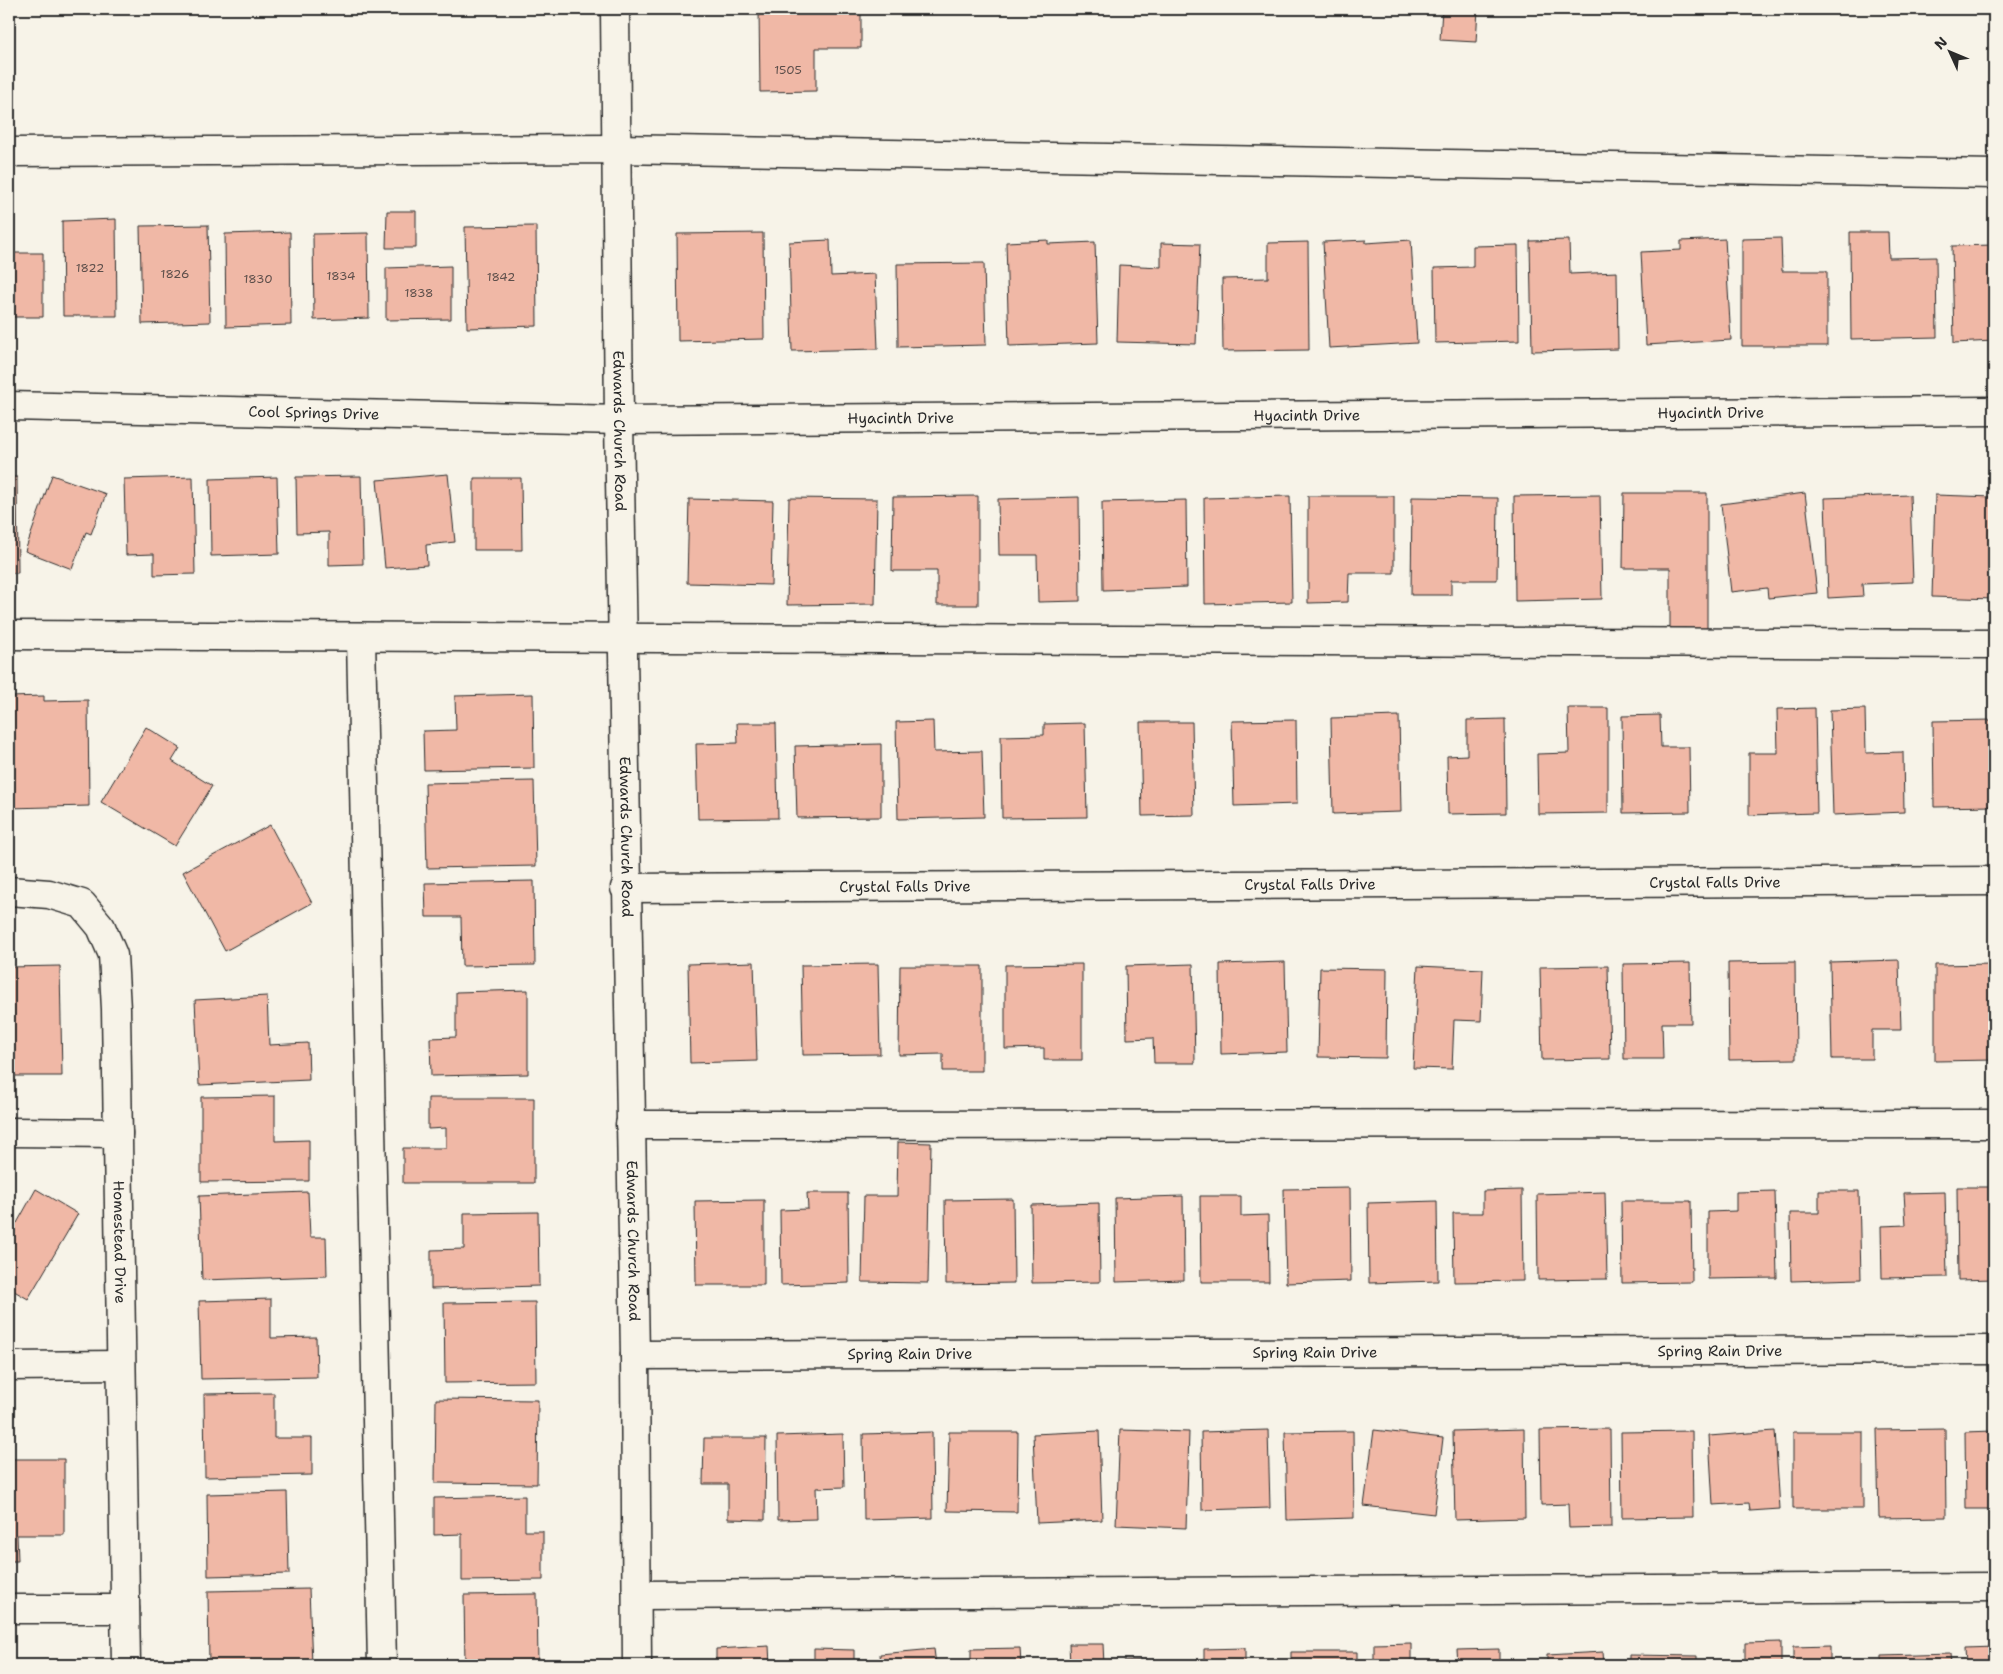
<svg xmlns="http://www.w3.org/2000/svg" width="2003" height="1674" font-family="'Shantell Sans',sans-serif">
	<rect width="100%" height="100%" fill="#f7f3e8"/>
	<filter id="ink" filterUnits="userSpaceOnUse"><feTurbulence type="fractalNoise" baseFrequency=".02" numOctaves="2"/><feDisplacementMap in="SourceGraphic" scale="10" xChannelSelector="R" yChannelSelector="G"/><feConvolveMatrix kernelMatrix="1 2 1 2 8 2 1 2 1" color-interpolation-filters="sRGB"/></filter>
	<g filter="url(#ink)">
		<path fill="#f0b8a6" stroke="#2b2b2b" d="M759 9H861V48H816V91L760 92Z
			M1442 9H1478L1476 42 1440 40Z
			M387 211H416V248H386Z
			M116 219 117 316H63L62 221Z
			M208 225 210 322 142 324 140 226Z
			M536 226 537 326 467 328 465 227Z
			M290 232 291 325 226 327 225 234Z
			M1850 232H1888L1889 258 1936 257 1937 337 1851 339Z
			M368 233 369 318 314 320 313 234Z
			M763 233 764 339 678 341 677 234Z
			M1781 238 1782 271H1827V346H1742V239Z
			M1725 239 1731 340 1646 345 1641 252 1681 250V241Z
			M830 240 831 276 875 274 878 349 792 351 789 242Z
			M1048 240V244L1095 242 1098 343 1009 346 1006 242Z
			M1366 240V243L1411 240 1417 343 1329 348 1323 242Z
			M1569 240 1570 274 1617 272 1618 349 1532 351 1530 241Z
			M1308 242 1309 350 1223 351 1222 279 1268 278V243Z
			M1161 243 1200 244 1196 344 1117 342 1119 265 1161 267Z
			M1518 245 1519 341 1435 343 1434 268 1473 267V246Z
			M1994 245V341L1954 343 1952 246Z
			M9 253H43V317H9Z
			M984 263 986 345 898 347 897 264Z
			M451 266V319L386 320V268Z
			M448 474 455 542 426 545 427 565 385 568 377 480Z
			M52 475 106 494 91 534 86 532 72 569 25 551Z
			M361 476 363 564 329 565V532L297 533 296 477Z
			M9 477H17L18 573H9Z
			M193 477 195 574 154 575V554L126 555 124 479Z
			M277 477 279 554 211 556 210 479Z
			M474 478H521L522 550H474Z
			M1624 493H1707V631H1670V568H1623Z
			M1805 493 1817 593 1768 598 1767 588 1731 592 1721 504Z
			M1600 495 1602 599 1515 601 1514 496Z
			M1910 495 1913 582 1862 584 1863 596 1828 598 1825 498Z
			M1935 495 1994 497V599L1932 597Z
			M978 496V605H937V571H892L893 497Z
			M1290 496 1292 602 1205 604 1204 498Z
			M1308 496H1394V573H1349L1348 602 1308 603Z
			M1079 497 1080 601 1038 602 1037 555H999L998 499Z
			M1412 497 1498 498 1497 580H1451V595H1411Z
			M789 498 877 499 875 604 787 605Z
			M689 499 773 501 771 585 687 583Z
			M1186 500 1187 587 1103 590 1102 502Z
			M533 694 534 768 424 770 423 731 456 730 455 696Z
			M44 696V701L88 700 89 806 9 808V697Z
			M1568 708H1608V813L1538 814 1537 754 1569 753Z
			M1815 708 1817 813 1749 815V753H1778L1777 709Z
			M1865 709 1866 753 1903 752 1904 812 1833 815 1830 710Z
			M1660 715 1661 747H1689L1690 812 1623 813 1622 716Z
			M1399 716 1401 812 1333 814 1331 718Z
			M1505 719 1506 813 1448 814 1447 756 1467 755V720Z
			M1296 720 1297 804 1234 806 1232 721Z
			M1994 720V806L1934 807 1933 721Z
			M933 721 934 752 982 751 984 817 898 819 896 722Z
			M1140 722H1192L1194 815 1142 816Z
			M737 723H776L778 818 698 819 696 744 738 743Z
			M1085 723 1087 817 1002 818 1001 736 1044 735V724Z
			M146 727 180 748 172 761 212 786 175 846 101 802Z
			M881 744V817L797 818 795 746Z
			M534 781 536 866 427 868 425 783Z
			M270 825 312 903 225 951 183 872Z
			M534 881 535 965 462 966 461 917H426L425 883Z
			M1899 960 1901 1030H1872V1059H1832L1830 962Z
			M754 962 757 1061 690 1063 688 964Z
			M1285 962 1287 1052 1221 1054 1220 964Z
			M1795 962 1796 1059 1729 1060 1728 963Z
			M1690 963 1691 1023H1662L1663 1059H1624L1623 964Z
			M878 964 880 1054 803 1055 801 965Z
			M1082 964V1060H1044V1048L1005 1049V965Z
			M1193 964 1195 1063H1154L1153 1038 1127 1039 1126 966Z
			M1994 964V1060L1935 1061V965Z
			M60 966 62 1076H14L13 1041H9V967Z
			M900 966H982V1071H943V1054L899 1055Z
			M1418 966 1483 969 1481 1021 1454 1020 1452 1069 1413 1068Z
			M1608 966 1610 1059 1542 1060 1540 967Z
			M1320 968 1387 969 1386 1058 1318 1057Z
			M528 990V1074L431 1076 430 1038 456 1037V992Z
			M267 996 269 1045 308 1043 309 1080 199 1085 195 1000Z
			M275 1096V1141L309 1140V1181L201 1182V1097Z
			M428 1098H534V1183H403V1148H446V1128L428 1129Z
			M898 1142 931 1143 928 1283 862 1282 864 1196H897Z
			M1957 1187H1994V1279L1958 1280Z
			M1350 1188 1351 1281 1286 1283 1284 1189Z
			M36 1189 78 1214 28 1299 9 1288V1218L17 1223Z
			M1522 1190 1523 1281 1454 1282 1453 1213H1483V1191Z
			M1775 1191 1777 1278 1708 1279V1212L1736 1211V1192Z
			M1819 1191H1859L1861 1279 1791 1281 1790 1213H1819Z
			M308 1192 310 1237H326L327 1276 202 1280 199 1196Z
			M1605 1192 1607 1279 1538 1280 1537 1194Z
			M1945 1192 1947 1277 1882 1278 1881 1226 1906 1225 1904 1193Z
			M807 1193H848L849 1283 781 1285 780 1210 808 1209Z
			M1183 1196 1184 1280 1116 1282 1115 1198Z
			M1200 1196H1241V1216L1268 1215 1269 1282H1201Z
			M1013 1199 1014 1283 946 1284 945 1200Z
			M764 1200V1285H696L695 1201Z
			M1437 1201 1438 1281 1369 1283 1368 1203Z
			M1621 1201H1691L1692 1282 1622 1283Z
			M1099 1203 1100 1282 1032 1283 1031 1205Z
			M538 1212 539 1286 431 1289V1250L464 1249V1213Z
			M271 1299V1338L316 1337 317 1377 201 1379 199 1301Z
			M535 1302 536 1382 445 1383 444 1303Z
			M274 1393V1438H312V1475L205 1477 204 1394Z
			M436 1399 538 1400 537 1484 435 1483Z
			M1524 1429 1525 1518 1455 1520 1453 1431Z
			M1610 1429 1611 1527 1569 1528 1568 1504 1541 1505 1540 1430Z
			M1945 1429 1946 1517 1879 1518 1877 1430Z
			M1120 1430 1189 1432 1186 1528 1116 1525Z
			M1268 1430 1270 1508 1202 1510 1201 1432Z
			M1374 1430 1443 1438 1434 1514 1364 1506Z
			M1099 1431 1102 1520 1037 1523 1033 1434Z
			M1353 1431 1354 1518 1287 1520 1285 1432Z
			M1692 1431 1693 1517 1622 1518 1621 1432Z
			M1775 1431 1780 1509 1750 1511 1749 1503 1713 1505 1709 1436Z
			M1994 1431V1509H1966L1965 1432Z
			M932 1432 933 1518 864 1520 863 1434Z
			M949 1432H1018L1017 1512 947 1511Z
			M1793 1432H1863V1509H1793Z
			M843 1434 844 1487 816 1488 817 1519 778 1520 777 1436Z
			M704 1438H766L765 1520 728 1519V1484H703Z
			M9 1459H64V1535H17L18 1561H9Z
			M287 1492 289 1574 208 1576 207 1494Z
			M525 1496V1531H543V1580L462 1581V1534L434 1535V1498Z
			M309 1589 312 1665H209L208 1591Z
			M537 1594 538 1665H465L464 1595Z
			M1781 1642V1665H1745V1643Z
			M1411 1643V1665H1374V1644Z
			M1069 1644H1103L1104 1665H1070Z
			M769 1646 770 1665H716V1649Z
			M1830 1646V1665H1793V1647Z
			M1994 1646V1665H1966L1965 1647Z
			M1020 1648 1021 1665H971V1649Z
			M1245 1648V1665H1204V1649Z
			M814 1649 854 1650V1665H814Z
			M934 1649 936 1665H881L880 1654Z
			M1499 1649V1665H1458L1457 1650Z
			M1291 1652H1357V1665H1291Z
			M1603 1652 1604 1665H1547V1655Z
			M1950 1654 1951 1665H1882V1656Z
			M1629 1655 1697 1656V1665H1629Z
			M1183 1660V1665H1124V1661Z"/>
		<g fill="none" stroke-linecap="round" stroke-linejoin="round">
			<defs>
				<g id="minor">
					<path id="s1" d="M615 9 619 420 635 1355 637 1665"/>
					<path d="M9 152 617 149 1994 174"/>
					<path id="s2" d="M9 406 619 420 1994 411"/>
					<path d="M9 635 1994 644"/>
					<path d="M361 637 382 1665"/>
					<path id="s3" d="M625 888 1994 881"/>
					<path id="s4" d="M9 891 49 894 82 904 101 927 113 955 116 1009 126 1665"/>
					<path d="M630 1125 1994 1124"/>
					<path d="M9 1132 118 1133"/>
					<path id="s5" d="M635 1355 1994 1350"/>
					<path d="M9 1366 121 1365"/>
					<path d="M637 1595 1994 1587"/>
					<path d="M9 1609H125"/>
				</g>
			</defs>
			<use href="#minor" stroke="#2b2b2b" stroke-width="31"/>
			<use href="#minor" stroke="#f7f3e8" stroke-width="28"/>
		</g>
	</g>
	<g text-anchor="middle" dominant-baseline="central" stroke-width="4" stroke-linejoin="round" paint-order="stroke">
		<g font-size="12" fill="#5c4e4a">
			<text x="788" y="70">1505</text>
			<text x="90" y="268">1822</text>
			<text x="175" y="274">1826</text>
			<text x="341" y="276">1834</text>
			<text x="501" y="277">1842</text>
			<text x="258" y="279">1830</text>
			<text x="419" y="293">1838</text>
		</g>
		<g font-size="15" fill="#2b2b2b" stroke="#f7f3e8">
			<text stroke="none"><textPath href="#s2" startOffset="305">Cool Springs Drive</textPath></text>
			<text stroke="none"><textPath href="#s2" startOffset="1702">Hyacinth Drive</textPath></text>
			<text stroke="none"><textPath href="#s2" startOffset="1298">Hyacinth Drive</textPath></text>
			<text stroke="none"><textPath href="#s2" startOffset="892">Hyacinth Drive</textPath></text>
			<text stroke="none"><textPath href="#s1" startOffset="422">Edwards Church Road</textPath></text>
			<text stroke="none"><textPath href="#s1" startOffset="828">Edwards Church Road</textPath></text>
			<text stroke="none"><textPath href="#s3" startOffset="1090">Crystal Falls Drive</textPath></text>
			<text stroke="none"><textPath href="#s3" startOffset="685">Crystal Falls Drive</textPath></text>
			<text stroke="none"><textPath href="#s3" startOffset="280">Crystal Falls Drive</textPath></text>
			<text stroke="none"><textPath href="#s4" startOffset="422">Homestead Drive</textPath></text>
			<text stroke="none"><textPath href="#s1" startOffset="1232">Edwards Church Road</textPath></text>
			<text stroke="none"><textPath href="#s5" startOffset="1085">Spring Rain Drive</textPath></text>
			<text stroke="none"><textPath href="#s5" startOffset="680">Spring Rain Drive</textPath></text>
			<text stroke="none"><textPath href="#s5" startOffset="275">Spring Rain Drive</textPath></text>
		</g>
	</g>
	<rect width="2003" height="1674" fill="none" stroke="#f7f3e8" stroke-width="30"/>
	<rect x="15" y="15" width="1973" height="1644" fill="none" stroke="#2b2b2b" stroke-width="2" filter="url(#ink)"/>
	<g transform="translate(1950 52) rotate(314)" stroke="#f7f3e8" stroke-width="4" paint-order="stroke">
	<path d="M0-4L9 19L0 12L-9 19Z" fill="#2b2b2b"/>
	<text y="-8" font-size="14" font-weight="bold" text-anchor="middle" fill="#2b2b2b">N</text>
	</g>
</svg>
